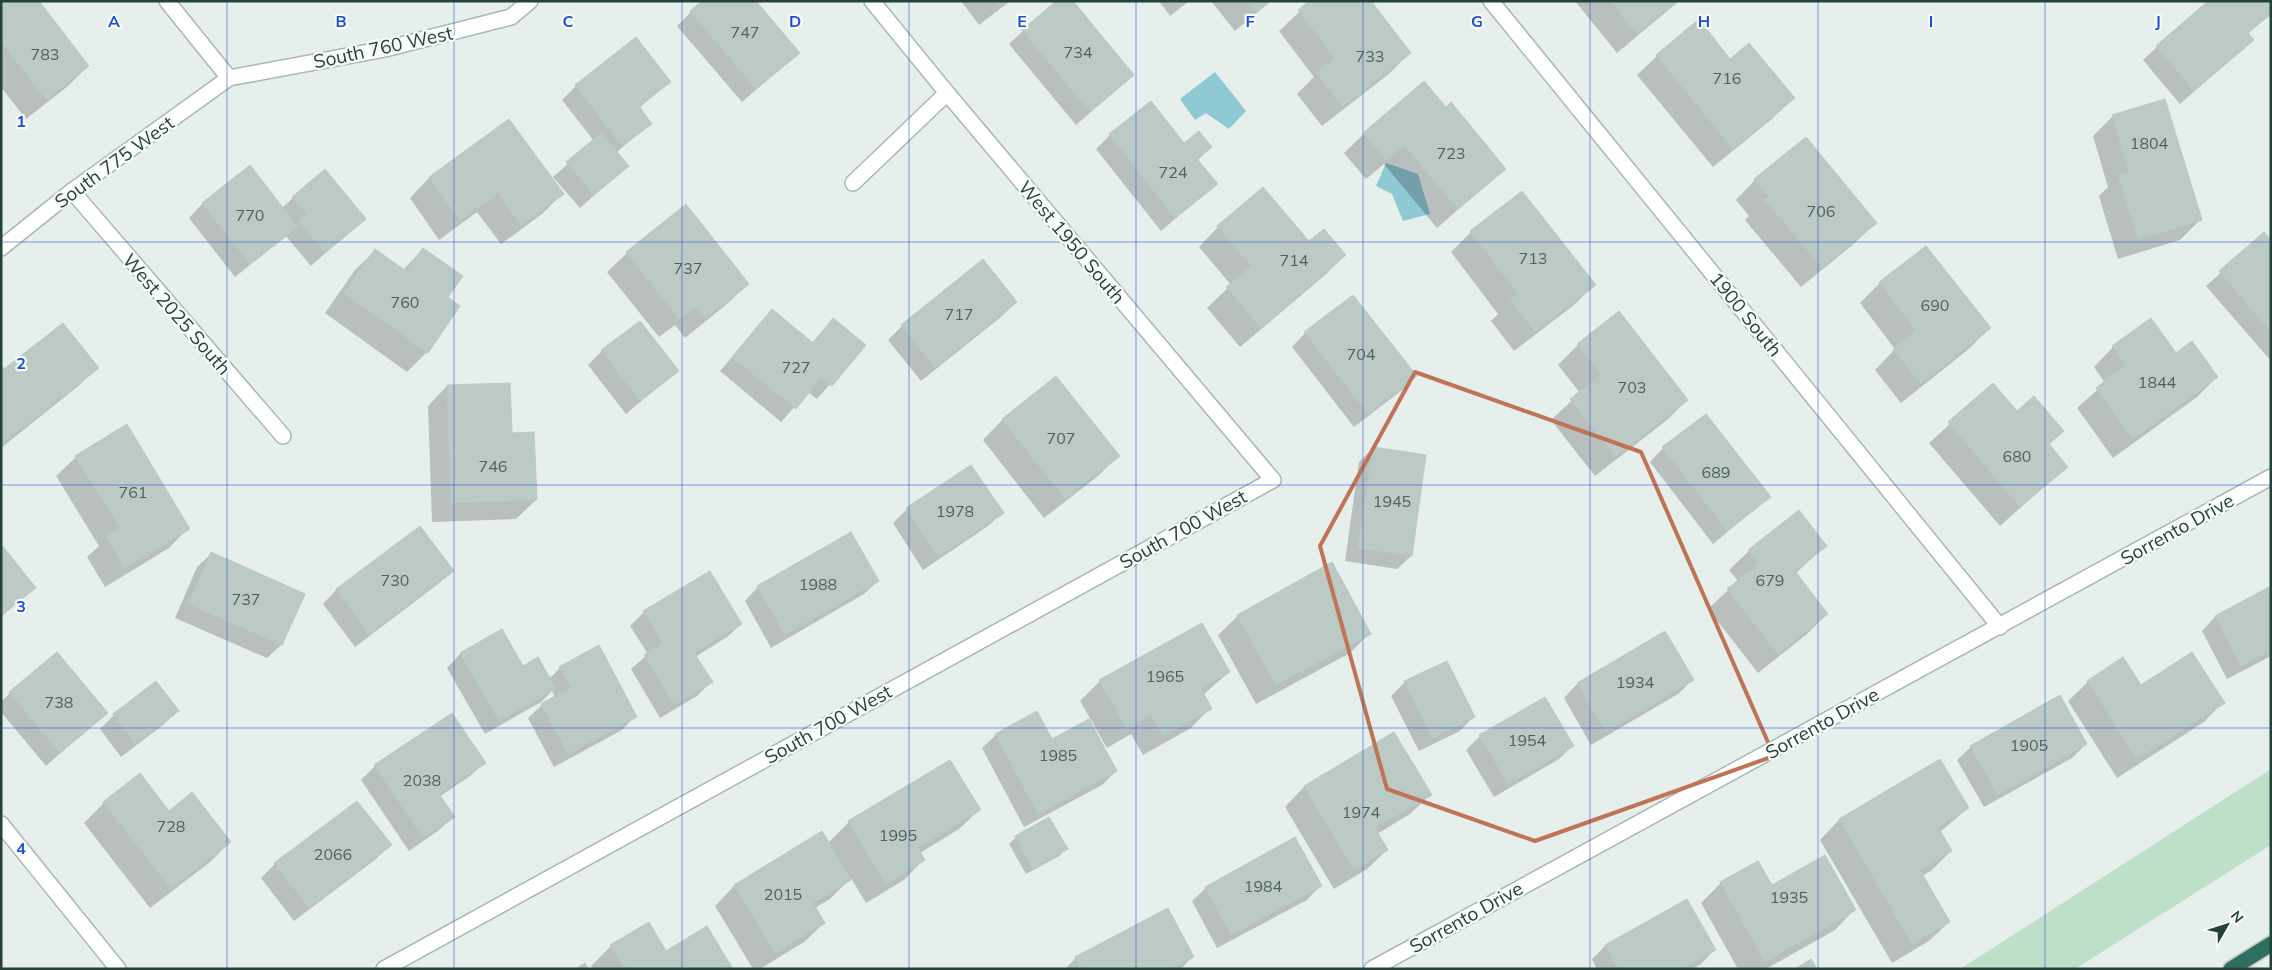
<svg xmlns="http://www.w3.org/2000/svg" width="2272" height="970" font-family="Mulish,sans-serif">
	<rect width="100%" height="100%" fill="#e6efeb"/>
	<path fill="#bfe0c8" d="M2271 769V845L2075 969H1960Z"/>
	<path fill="#8ec9d4" d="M1215 72 1246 111 1229 129 1206 113 1195 120 1180 99Z
		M1386 163 1418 174 1430 214 1403 221 1392 194 1376 186Z"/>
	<path fill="#0003" d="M1 1 88 66 68 86 26 119 1 87Z
		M961 1H1010L979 25Z
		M1159 1H1189L1170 16Z
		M1211 1H1271L1235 31Z
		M1311 1 1409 53 1390 73 1322 126 1297 94 1314 77 1279 31Z
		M1575 1H1679L1617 53Z
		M691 12 798 53 742 102 677 26Z
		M2271 13 2247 34 2252 40 2180 104 2143 60 2157 47Z
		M1023 31 1133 75 1076 125 1009 44Z
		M1657 56 1730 60 1793 98 1773 118 1713 167 1637 75Z
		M669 82 639 108 650 123 616 153 627 166 580 208 553 177 594 141 562 100 576 86Z
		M1446 108 1504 169 1437 228 1384 164 1366 179 1344 153 1364 134Z
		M2113 116 2200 220 2180 240 2118 259 2099 196 2108 187 2093 136Z
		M509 121 562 194 542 214 501 244 477 212 439 240 410 198 429 178Z
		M1110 135 1211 147 1197 161 1216 184 1161 231 1096 149Z
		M250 167 282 208 293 198 365 218 311 266 286 236 235 277 189 218 202 204Z
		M1755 180 1875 223 1856 242 1801 287 1745 220 1749 216 1736 200Z
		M1522 192 1594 285 1574 305 1514 351 1491 321 1498 314 1451 252 1471 232Z
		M1218 227 1309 243 1345 255 1325 275 1240 347 1207 308 1231 285 1199 247Z
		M2264 234 2271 242V361L2206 286Z
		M1926 247 1989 328 1970 348 1901 403 1875 370 1895 349 1860 303 1880 283Z
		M423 249 446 297 427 352 407 372 325 313 355 270 375 251 403 270Z
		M627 253 748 284 728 303 685 338 675 325 659 337 607 272Z
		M983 261 1016 302 1002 316 921 381 888 340 902 326Z
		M772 311 811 344 833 320 864 345 817 399 808 392 781 422 720 371Z
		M639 322 677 371 626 414 588 365 602 351Z
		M1305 333 1415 376 1402 390 1354 427 1292 347Z
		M1578 345 1687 400 1667 420 1595 476 1551 420 1580 393 1558 365Z
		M2113 347 2176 354 2217 377 2197 397 2113 458 2077 408 2105 383 2094 367Z
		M1 367 4 371 97 368 77 387 1 448Z
		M1056 378 1118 456 1098 476 1044 518 983 440 1002 420Z
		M1993 385 2017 413 2062 431 2048 445 2066 467 2000 526 1929 443Z
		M447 386 536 500 516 519 432 522 428 406Z
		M1373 448 1411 556 1397 569 1345 561 1359 462Z
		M1663 448 1769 497 1713 544 1650 462Z
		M76 457 188 528 169 548 105 587 87 557 99 546 56 476Z
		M971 466 1002 513 988 526 923 570 893 523 907 509Z
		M420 528 452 571 438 584 355 647 323 604 336 590Z
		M1 546 34 588 1 617Z
		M1825 546 1795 574 1827 614 1807 634 1758 673 1708 609 1738 581 1729 570 1749 551Z
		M211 554 303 594 281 645 267 658 175 618 197 567Z
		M878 581 864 594 771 648 745 601 758 587Z
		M2271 588V656L2227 679 2202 631 2215 617Z
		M644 612 741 624 727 637 695 657 711 682 697 696 660 718 631 669 648 654 630 626Z
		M1238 616 1370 633 1350 653 1256 704 1218 635Z
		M502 631 522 667 549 679 560 668 635 716 622 730 554 767 528 718 542 705 555 697 552 691 541 702 485 734 447 668 460 654Z
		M1664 633 1692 680 1678 694 1591 745 1564 698 1577 684Z
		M1229 672 1203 695 1210 708 1191 728 1143 755 1131 734 1107 748 1091 720 1089 721 1116 771 1102 785 1024 827 982 748 996 735 1052 741 1091 720 1080 701 1100 681Z
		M1405 682 1473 717 1460 731 1419 751 1391 696Z
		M2088 682 2140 687 2223 702 2204 722 2117 778 2068 701Z
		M156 683 177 711 163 725 121 757 100 729 114 715Z
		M10 693 106 712 46 766 1 712V702Z
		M1394 734 1430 795 1410 814 1377 834 1387 850 1367 869 1334 889 1285 807 1304 787Z
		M1480 736 1572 746 1559 759 1494 797 1466 750Z
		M2086 744 2072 758 1984 807 1957 760 1971 747Z
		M950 761 979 810 959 829 920 853 923 860 904 880 866 903 851 878 830 899 815 908 824 923 804 942 760 969H753L715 906 734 886 822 833 828 843 849 822Z
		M1940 761 1968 808 1940 832 1951 851 1931 871 1922 876 1949 922 1929 941 1892 963 1820 840 1839 820Z
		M484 763 470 776 439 797 453 817 439 830 409 851 361 780 375 766Z
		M357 802 390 845 376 859 294 921 261 878 275 864Z
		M104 803 168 812 230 842 210 862 150 908 84 823Z
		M1049 818 1066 849 1059 856 1026 874 1009 844 1016 837Z
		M1721 883 1772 887 1854 910 1835 930 1766 969H1738L1701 903Z
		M1320 886 1307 900 1217 948 1192 901 1206 888Z
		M1167 909 1192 957 1181 969H1065L1076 958Z
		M611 946 666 952 731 969H593L591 966Z
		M1605 946 1714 950 1701 964 1692 969H1597L1592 959Z"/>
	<path fill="#bbcac4" stroke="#b8c9c2" d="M1 1H39L89 66 46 100 1 42Z
		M702 1H756L800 53 756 89 690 11Z
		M996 1H1006L1000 6Z
		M1056 1H1073L1134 75 1090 112 1022 30Z
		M1247 1H1269L1256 12Z
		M1309 1H1371L1411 53 1343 107 1316 73 1335 58 1298 10Z
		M1610 1H1678L1637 34Z
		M2208 1H2271V14L2248 33 2254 40 2194 91 2156 46Z
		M1699 19 1730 59 1749 43 1795 98 1733 149 1656 55Z
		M636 37 671 82 639 106 652 124 622 146 575 85Z
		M1424 81 1446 107 1451 102 1506 169 1458 209 1404 145 1386 160 1363 133Z
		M2165 99 2202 220 2138 240 2118 175 2129 172 2112 115Z
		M1151 101 1184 143 1199 131 1212 147 1197 159 1218 184 1175 218 1109 134Z
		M509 119 564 194 521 225 498 193 460 221 429 177Z
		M601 133 629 166 594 195 566 162Z
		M1806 137 1877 223 1822 268 1764 199 1769 196 1754 179Z
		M250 165 298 227 250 264 202 203Z
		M325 169 366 219 325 253 298 221 307 214 292 197Z
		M1263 187 1309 241 1324 229 1346 255 1261 328 1226 287 1251 266 1217 226Z
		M1522 191 1596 285 1535 332 1510 300 1518 294 1470 231Z
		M686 204 749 284 705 319 695 307 679 319 626 252Z
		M2264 232 2271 240V332L2219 271Z
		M1926 246 1991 328 1921 384 1893 349 1916 331 1879 282Z
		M423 248 463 276 448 297 460 306 428 353 344 293 375 249 406 271Z
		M983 259 1017 302 935 368 901 325Z
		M1353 295 1417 376 1368 414 1304 332Z
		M772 309 813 343 833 318 866 345 832 386 821 378 796 409 732 357Z
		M1619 311 1688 400 1615 457 1570 399 1601 375 1577 344Z
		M2151 318 2176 353 2192 341 2218 377 2133 439 2096 388 2126 365 2112 346Z
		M640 321 679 371 640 401 601 350Z
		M63 323 99 368 1 445V365L4 369Z
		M1056 376 1120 456 1065 499 1002 419Z
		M510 383 512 433 534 432 537 500 451 503 447 385Z
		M1993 383 2017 411 2034 396 2064 431 2049 444 2068 467 2020 507 1948 422Z
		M1706 414 1771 497 1727 531 1662 447Z
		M127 424 190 529 125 568 106 537 120 528 75 456Z
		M1373 447 1426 455 1412 556 1358 548Z
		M971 465 1004 513 938 557 906 508Z
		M1799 510 1827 546 1795 571 1828 614 1778 654 1727 589 1759 563 1748 550Z
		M420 526 454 571 369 634 336 589Z
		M851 532 879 581 785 635 757 586Z
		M1 544 36 588 1 615Z
		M211 552 305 594 282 645 188 604Z
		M1332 562 1371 634 1276 685 1237 615Z
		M710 571 742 624 694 653 713 682 674 705 644 655 663 643 643 611Z
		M2271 586V651L2241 666 2215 616Z
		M1202 623 1230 672 1201 688 1212 709 1163 736 1151 715 1127 729 1099 680Z
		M502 629 523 666 538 657 556 689 499 721 460 653Z
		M1665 631 1694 680 1606 732 1577 683Z
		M599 645 637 717 568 754 541 704 571 687 559 667Z
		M57 652 108 713 60 753 9 692Z
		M2192 652 2225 703 2137 759 2087 681 2123 657 2141 685Z
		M1447 661 1475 717 1433 738 1404 681Z
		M156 681 179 711 135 744 113 714Z
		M2060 695 2087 744 1998 795 1970 746Z
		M1545 697 1574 746 1508 784 1479 735Z
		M1037 711 1052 739 1089 719 1117 771 1038 814 995 734Z
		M452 713 486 763 439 794 455 817 423 838 374 765Z
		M1394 732 1432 795 1375 828 1388 850 1354 870 1304 786Z
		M1940 759 1969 808 1938 827 1952 851 1920 870 1950 922 1912 944 1839 819Z
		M950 760 981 810 918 848 925 860 886 884 848 821Z
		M140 773 169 811 192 792 231 842 171 889 103 802Z
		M357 801 392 845 309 908 274 863Z
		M1049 817 1068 849 1033 869 1015 836Z
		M822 831 851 880 813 903 825 923 775 953 734 885Z
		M1295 837 1322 886 1231 935 1205 887Z
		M1825 855 1856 910 1765 962 1720 882 1758 861 1772 885Z
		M1687 899 1716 950 1682 969H1618L1605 945Z
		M1168 908 1194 957 1172 969H1081L1075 957Z
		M649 922 666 951 707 926 733 969H625L610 945Z
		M1811 959 1817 969H1795Z
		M585 963 588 969H576Z"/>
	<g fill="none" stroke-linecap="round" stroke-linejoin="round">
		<defs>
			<path id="minor" d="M167 1 229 78
				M1491 1 2000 627
				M853 183 947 93
				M72 191 283 436
				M1 248 72 191 229 78 385 49 511 17 530 1
				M1 824 118 969
				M384 969 1273 480 947 93 872 1
				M1372 969 2271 477"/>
			<path id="motorway" d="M2231 969 2271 944"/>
		</defs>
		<use href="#minor" stroke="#a8b8b2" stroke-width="18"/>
		<use href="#motorway" stroke="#c2cac8" stroke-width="18"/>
		<use href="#minor" stroke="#fff" stroke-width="15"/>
		<use href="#motorway" stroke="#2f6f62" stroke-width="15"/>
	</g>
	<path fill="none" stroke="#c07456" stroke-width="4" stroke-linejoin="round" d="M1415 372 1641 452 1774 756 1535 841 1387 789 1320 546Z"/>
	<path fill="none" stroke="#1d4ed8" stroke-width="1" stroke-opacity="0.55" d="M227 1V969M454 1V969M682 1V969M909 1V969M1136 1V969M1363 1V969M1590 1V969M1818 1V969M2045 1V969M1 242H2271M1 485H2271M1 728H2271"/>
	<g text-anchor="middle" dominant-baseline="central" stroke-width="4.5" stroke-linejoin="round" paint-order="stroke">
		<g font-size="16" fill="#4a645c">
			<text x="745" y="32">747</text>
			<text x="1078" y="52">734</text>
			<text x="45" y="54">783</text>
			<text x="1370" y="56">733</text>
			<text x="1727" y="78">716</text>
			<text x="2149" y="143">1804</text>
			<text x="1451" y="153">723</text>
			<text x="1173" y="172">724</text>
			<text x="1821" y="211">706</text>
			<text x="250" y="215">770</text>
			<text x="1533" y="258">713</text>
			<text x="1294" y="260">714</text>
			<text x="688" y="268">737</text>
			<text x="405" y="302">760</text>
			<text x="1935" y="305">690</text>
			<text x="959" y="314">717</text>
			<text x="1361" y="354">704</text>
			<text x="796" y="367">727</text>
			<text x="2157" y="382">1844</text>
			<text x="1632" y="387">703</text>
			<text x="1061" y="438">707</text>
			<text x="2017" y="456">680</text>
			<text x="493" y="466">746</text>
			<text x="1716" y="472">689</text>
			<text x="133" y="492">761</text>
			<text x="1392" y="501">1945</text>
			<text x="955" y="511">1978</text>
			<text x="395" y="580">730</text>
			<text x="1770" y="580">679</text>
			<text x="818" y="584">1988</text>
			<text x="246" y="599">737</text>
			<text x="1165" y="676">1965</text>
			<text x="1635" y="682">1934</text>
			<text x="59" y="702">738</text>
			<text x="1527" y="740">1954</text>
			<text x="2029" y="745">1905</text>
			<text x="1058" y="755">1985</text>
			<text x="422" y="780">2038</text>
			<text x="1361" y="812">1974</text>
			<text x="171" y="826">728</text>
			<text x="898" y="835">1995</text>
			<text x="333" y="854">2066</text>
			<text x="1263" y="886">1984</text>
			<text x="783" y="894">2015</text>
			<text x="1789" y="897">1935</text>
		</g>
		<g font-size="19" fill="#24423a" stroke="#f7fbf9">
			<text transform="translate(383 47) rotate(-12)">South 760 West</text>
			<text transform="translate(114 162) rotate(-36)">South 775 West</text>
			<text transform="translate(1072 242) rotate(50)">West 1950 South</text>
			<text transform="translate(177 314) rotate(49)">West 2025 South</text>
			<text transform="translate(1746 314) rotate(51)">1900 South</text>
			<text transform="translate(1183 529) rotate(-29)">South 700 West</text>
			<text transform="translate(2177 529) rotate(-29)">Sorrento Drive</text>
			<text transform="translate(1822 723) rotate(-29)">Sorrento Drive</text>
			<text transform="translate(828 724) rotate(-29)">South 700 West</text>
			<text transform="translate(1466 917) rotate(-29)">Sorrento Drive</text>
		</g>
	</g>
	<g font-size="16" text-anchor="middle" font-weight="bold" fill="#1d4ed8" stroke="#f7fbf9" stroke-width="4.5" stroke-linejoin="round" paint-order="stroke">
		<text x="114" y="27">A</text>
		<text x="341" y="27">B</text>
		<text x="568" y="27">C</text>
		<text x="795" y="27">D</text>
		<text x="1022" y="27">E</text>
		<text x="1250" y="27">F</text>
		<text x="1477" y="27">G</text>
		<text x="1704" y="27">H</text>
		<text x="1931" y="27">I</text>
		<text x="2158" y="27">J</text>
		<text x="21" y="127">1</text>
		<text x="21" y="369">2</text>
		<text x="21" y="612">3</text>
		<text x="21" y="854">4</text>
	</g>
	<rect width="2272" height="970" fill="none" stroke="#24423a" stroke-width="5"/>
	<g transform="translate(2227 925) rotate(51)" stroke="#f7fbf9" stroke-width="4" paint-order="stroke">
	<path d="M0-4L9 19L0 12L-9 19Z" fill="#24423a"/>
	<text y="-8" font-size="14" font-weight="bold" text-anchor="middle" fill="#24423a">N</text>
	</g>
</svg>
